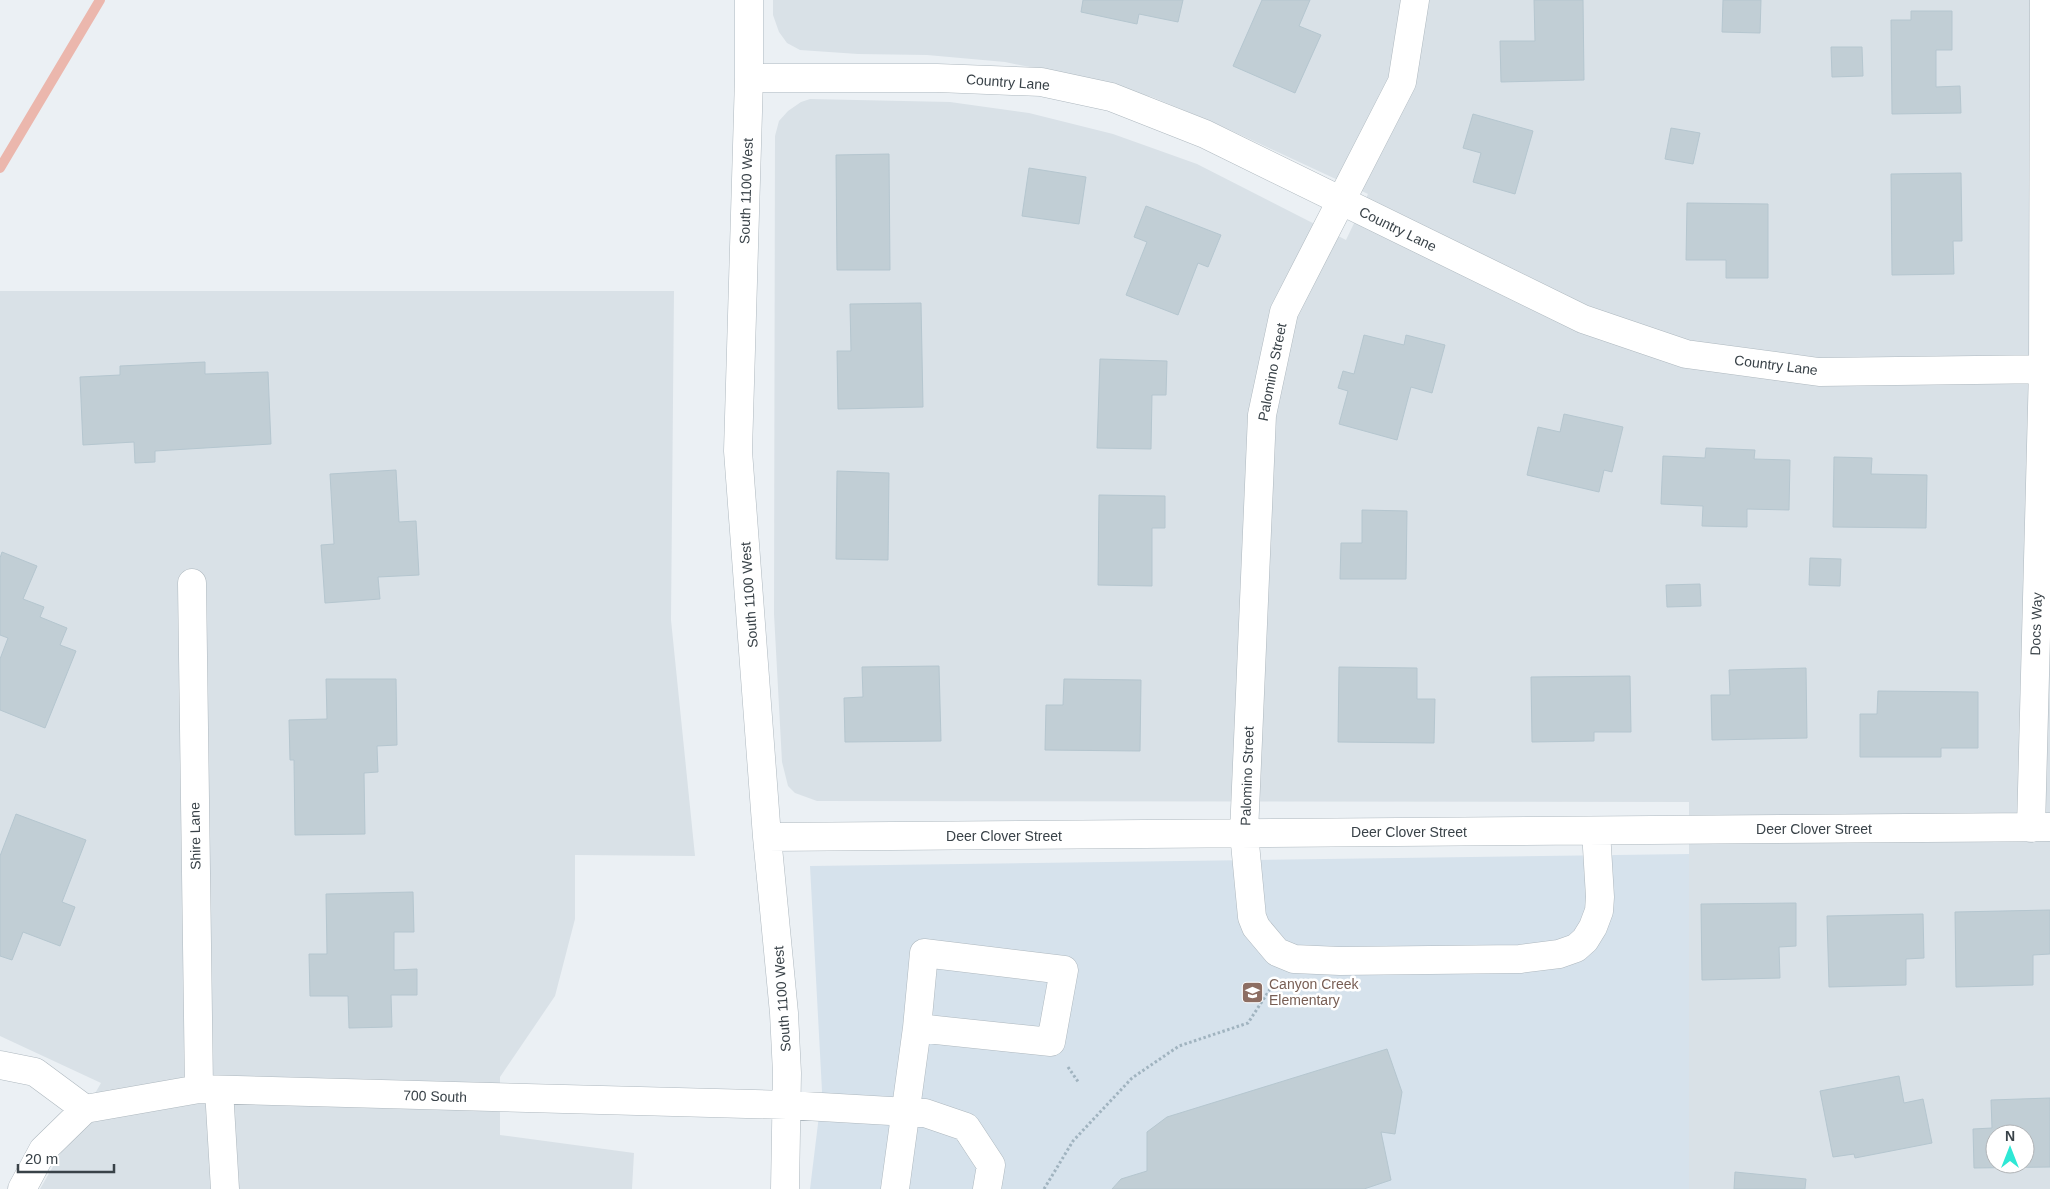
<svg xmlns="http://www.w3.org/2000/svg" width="2050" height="1189" font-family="Helvetica,sans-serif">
	<rect width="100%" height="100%" fill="#ebf0f4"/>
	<path fill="#d9e1e7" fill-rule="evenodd" d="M773 0H2050V1189H1689V802L817 801 795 793 788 786 782 762 774 614 775 136 779 121 788 111 801 102 810 99 950 102 1029 113 1113 134 1197 164 1346 240 1368 194 1215 123 1152 97 1084 78 1005 62 927 55 858 54 800 50 787 43 779 32 773 15ZM1995 1134H2025V1164H1995Z
		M0 291H674L671 620 695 856 575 855V919L555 996 500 1077V1135L634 1153 632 1189H40L101 1083 0 1036Z"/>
	<path fill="#d6e2ec" d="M1689 854V1189H810L822 1091 810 866Z"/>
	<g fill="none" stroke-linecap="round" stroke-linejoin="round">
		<path stroke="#ebb7ad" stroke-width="10" d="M0 168 100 0"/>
	</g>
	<path fill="#c1ced5" stroke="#b5c6cf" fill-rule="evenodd" d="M1083 0H1183L1178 22 1139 14 1137 24 1081 12Z
		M1262 0H1310L1299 26 1321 35 1295 93 1233 66Z
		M1534 0H1583L1584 80 1501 82 1500 41H1535Z
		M1723 0H1761L1760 33 1722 32Z
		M1911 11H1952V50H1936V87L1960 86 1961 113 1892 114 1891 20H1911Z
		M1831 47H1862L1863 76 1832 77Z
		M1473 114 1533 131 1515 194 1473 182 1481 153 1463 148Z
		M1671 128 1700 133 1693 164 1665 159Z
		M889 154 890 270H837L836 155Z
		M1029 168 1086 177 1079 224 1022 216Z
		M1961 173 1962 241H1953L1954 274 1892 275 1891 174Z
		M1687 203 1768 204V278H1726V260H1686Z
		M1146 206 1221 235 1208 267 1198 263 1178 315 1126 295 1147 242 1134 237Z
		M921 303 923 407 838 409 837 351H851L850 304Z
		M1364 335 1404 345 1406 335 1445 345 1432 393 1411 387 1397 440 1339 424 1348 391 1338 388 1343 371 1354 374Z
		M1100 359 1167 361 1166 395H1152L1151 449 1097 448Z
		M205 362V374L268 372 271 444 155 451V462L135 463 134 442 83 445 80 377 120 375V366Z
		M1564 414 1623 427 1612 472 1604 470 1599 492 1527 475 1538 427 1560 432Z
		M1706 448 1755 450 1754 459 1790 460 1789 510 1747 509V527L1702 526 1703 506 1661 504 1663 456 1705 458Z
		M1834 457 1872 458 1871 474 1927 475 1926 528 1833 527Z
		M396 470 399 522 416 521 419 575 378 577 380 599 325 603 321 545 334 544 330 474Z
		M837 471 889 473 888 560 836 559Z
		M1099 495 1165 496V528H1152V586L1098 585Z
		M1362 510 1407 511 1406 579H1340L1341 543H1362Z
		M2 552 37 566 23 599 44 607 40 617 67 628 60 645 76 651 45 728 0 710V659L8 638 0 635V558Z
		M1810 558 1841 559 1840 586 1809 585Z
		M1700 584 1701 606 1667 607 1666 585Z
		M939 666 941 741 845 742 844 698 863 697 862 667Z
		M1339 667 1417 668V699H1435L1434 743 1338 742Z
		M1806 668 1807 738 1712 740 1711 695H1730L1729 670Z
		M1630 676 1631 732H1594V741L1532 742 1531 677Z
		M326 679H396L397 745 377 746 378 772 364 773 365 834 295 835 294 760H290L289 720 327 719Z
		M1064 679 1141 680 1140 751 1045 750 1046 705H1063Z
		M1878 691 1978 692V748H1941V757H1860V714H1877Z
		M16 814 86 840 62 902 75 907 60 946 23 932 12 960 0 956V856Z
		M413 892 414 932H394V970L417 969V995H391L392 1027 349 1028 348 996H310L309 954H327L326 894Z
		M1796 903V946L1779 947 1780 978 1702 980 1701 904Z
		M2050 910V954L2033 955V985L1956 987 1955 912Z
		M1923 914 1924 958 1906 959V985L1829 987 1827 916Z
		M1387 1049 1402 1092 1395 1134 1381 1132 1391 1180 1364 1189H1112L1121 1179 1147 1171V1132L1167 1117Z
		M1899 1076 1904 1103 1923 1099 1932 1143 1855 1158 1854 1154 1833 1157 1820 1091Z
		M2050 1098V1167L1974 1168 1973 1129 1992 1128 1991 1100ZM1995 1134H2025V1164H1995Z
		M1735 1172 1806 1179 1805 1189H1734Z"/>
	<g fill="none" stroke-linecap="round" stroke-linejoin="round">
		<defs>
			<path id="minor" d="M749 0V78L738 451 767 837 784 1013 787 1073 785 1189
				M1415 0 1402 82 1284 312 1262 415 1244 833 1252 917 1256 927 1277 952 1294 959 1340 961 1520 959 1559 954 1576 948 1585 940 1593 927 1599 911 1600 897 1596 831
				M749 78H937L1041 82 1111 97 1205 134 1583 319 1686 354 1819 372 2050 369
				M192 583 199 1089
				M2031 828 2043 369 2044 0
				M767 837 2050 827
				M0 1065 35 1072 85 1109
				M219 1090 225 1189
				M85 1109 199 1089 787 1105 925 1113 966 1127 991 1165 987 1189
				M22 1189 43 1150 85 1109
				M895 1189 917 1028 924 953 1064 970 1051 1042 917 1028"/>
		</defs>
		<use href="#minor" stroke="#aeb8bf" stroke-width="29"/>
		<path stroke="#a0b3bf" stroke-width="3" stroke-dasharray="2.5 2.5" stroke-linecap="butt" d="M1068 1067 1079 1083
			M1044 1189 1073 1141 1132 1078 1179 1046 1248 1023 1274 983"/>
		<use href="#minor" stroke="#fff" stroke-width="28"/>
	</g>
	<defs>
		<symbol id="school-square" viewBox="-11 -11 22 22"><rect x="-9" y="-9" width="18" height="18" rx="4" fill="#8d6e63" stroke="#fff"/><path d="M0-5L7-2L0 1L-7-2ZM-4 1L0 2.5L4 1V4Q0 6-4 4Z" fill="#fff"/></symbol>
	</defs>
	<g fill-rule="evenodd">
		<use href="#school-square" x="1240" y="980" width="25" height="25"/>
	</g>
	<g text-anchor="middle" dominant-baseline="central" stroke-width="5" stroke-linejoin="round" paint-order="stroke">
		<g font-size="14" fill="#394248" stroke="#fff">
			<text transform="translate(1008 82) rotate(4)">Country Lane</text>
			<text transform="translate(746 191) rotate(-88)">South 1100 West</text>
			<text transform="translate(1398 229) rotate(26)">Country Lane</text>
			<text transform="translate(1776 365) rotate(7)">Country Lane</text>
			<text transform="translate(1272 372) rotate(-79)">Palomino Street</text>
			<text transform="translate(749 595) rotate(-94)">South 1100 West</text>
			<text transform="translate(2036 624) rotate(-88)">Docs Way</text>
			<text transform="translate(1247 776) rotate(-88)">Palomino Street</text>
			<text x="1814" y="829">Deer Clover Street</text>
			<text x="1409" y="832">Deer Clover Street</text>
			<text transform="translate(195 836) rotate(-91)">Shire Lane</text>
			<text x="1004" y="836">Deer Clover Street</text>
			<text transform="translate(782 999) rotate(-94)">South 1100 West</text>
			<text transform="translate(435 1096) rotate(2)">700 South</text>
		</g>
		<g font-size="14" fill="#785e54" stroke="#fff" text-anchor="start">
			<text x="1269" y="984">Canyon Creek<tspan x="1269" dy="16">Elementary</tspan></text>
		</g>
	</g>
	<g transform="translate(2010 1149)"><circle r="24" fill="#ffffff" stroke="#b0b3b6"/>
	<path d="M0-4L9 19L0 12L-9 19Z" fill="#2ee8d5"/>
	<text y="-8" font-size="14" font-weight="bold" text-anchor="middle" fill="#394248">N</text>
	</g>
	<path d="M18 1164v8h96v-8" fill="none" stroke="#394248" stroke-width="2.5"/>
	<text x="25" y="1164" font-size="15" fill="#394248" stroke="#ffffff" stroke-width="4" paint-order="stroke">20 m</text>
</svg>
